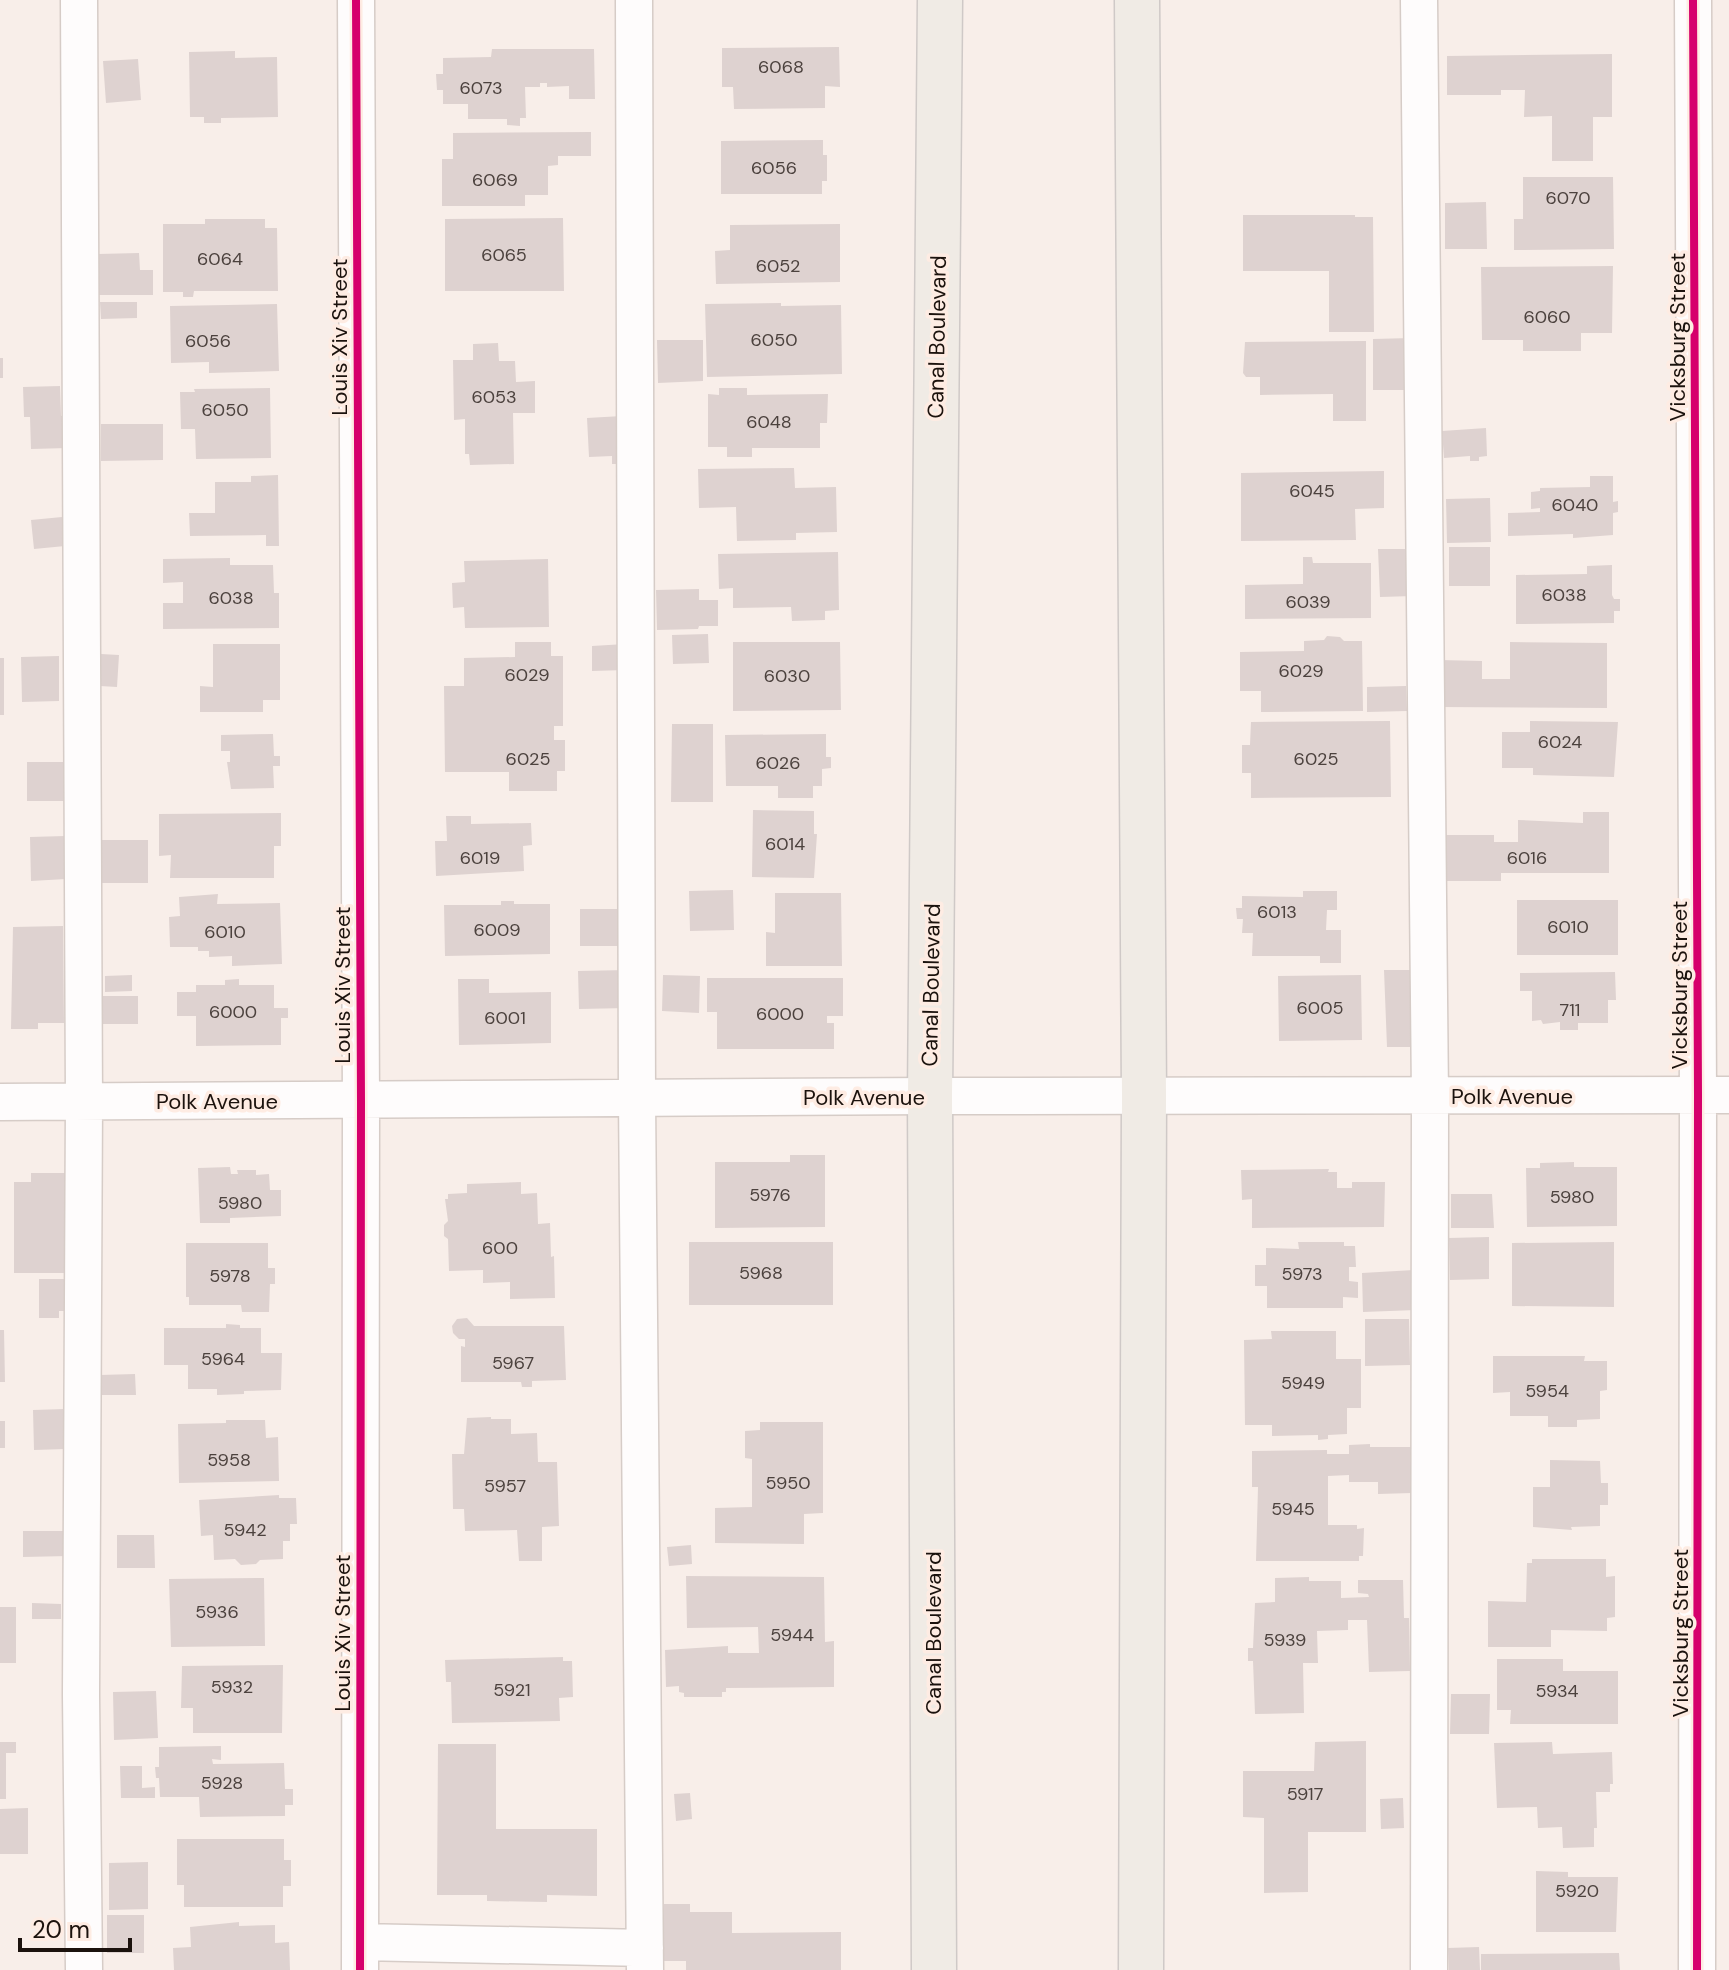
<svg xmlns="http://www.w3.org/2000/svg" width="1729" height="1970" font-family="'DM Sans',sans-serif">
	<rect width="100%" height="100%" fill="#f8eee9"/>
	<path fill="#ded2d0" d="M839 47 840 87 825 86V108L734 109 733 87H722V48Z
		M492 49H594L595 99H569V86L547 87V83H540V87H525L526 118H520V126L507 125V119H468V104H443V90H437L436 74H443V58L491 57Z
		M235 51V58L277 57 278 117 221 118V123H204V117H190L189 52Z
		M1612 54V117H1593V161H1552V116L1524 117 1525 90H1501V95H1447V56Z
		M138 59 141 100 106 103 103 61Z
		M591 132V156H558V165L548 166V195H525V206H442V159H453V133Z
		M823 140V155H827V181H822V194H721V141Z
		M1523 177H1613L1614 249 1514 250V219H1523Z
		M1486 202 1487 249H1445V203Z
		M1243 215H1355V217H1373L1374 332H1329V271H1243Z
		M563 218 564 291H445V219Z
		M205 219H265V228H277L278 291H194L193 297H183V292H163V224H205Z
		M840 224V282L716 284 715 251 730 250V225Z
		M139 253 140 270H153V295H98V254Z
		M1613 266 1612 333H1581V351H1523V340H1482L1481 267Z
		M100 302H137V318L101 319Z
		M781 303V306L841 305 842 374 707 377 705 304Z
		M277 304 279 371 209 373V362L171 363 170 306Z
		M1411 338V390H1373V339Z
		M657 340H703V381L658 383Z
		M1366 341V421H1333V394L1260 395V377H1246L1243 373 1245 342Z
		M498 343 499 361H515L516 382 535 381V413H513L514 464 470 465 469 454H465V419L454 420 453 360H473V344Z
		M0 358H3V378H0Z
		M60 386 61 416H67L68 448 31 449 30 417H24L23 387Z
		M270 388 271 458 196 459 195 429H181L180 392H195L194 389Z
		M719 388H747V395L828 394 827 423H820V448H752V457H727V447H708V394L719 395Z
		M622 416 621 464H612V456L589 457 587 418Z
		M101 424H163V460L101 461Z
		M1486 428 1487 456 1479 457V461H1470V456L1444 458 1442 431Z
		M794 468 795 488 836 487 837 532 796 533V540L737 541 736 507 699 508 698 469Z
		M1384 471V508L1355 509 1356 540 1241 541V473Z
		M278 475 279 546H266V535L190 536 189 513H215V482H251V476Z
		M1590 476H1613V502L1618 501V512L1613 513V535L1573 538V534L1508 536V513L1540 512V508L1531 509V492L1540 491V488L1590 487Z
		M1490 498 1491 542 1447 543 1446 499Z
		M62 517 65 546 34 549 31 520Z
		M1449 547H1490V586H1449Z
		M1378 549H1412L1413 596 1380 597Z
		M838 552 839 610 825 611V620L792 621 791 607 733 608V588L719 589 718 554Z
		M1303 557H1312L1313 563H1371V618L1245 619V585L1303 584Z
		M230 558V565H273L274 593H279V628L163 629V603H183V582L163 583V559Z
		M548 559 549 627 465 628 464 607 453 608 452 583 465 582 464 561Z
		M1612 565V595L1614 599H1620V611H1614V623L1516 624V575L1587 574V566Z
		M699 589V600H718V626H699L698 629 657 630 656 590Z
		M708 634 709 663 673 664 672 635Z
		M1327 636 1340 637 1344 641H1362L1363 711 1261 712V691H1240V652L1304 651V641L1324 640Z
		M515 642H551V656H563V726H554V740H565V771H557V791H509V772H445L444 686H464V658L515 657Z
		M733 642H840L841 710 733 711Z
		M1510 642 1607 643V708L1439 707V660L1482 661V679H1510Z
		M213 644H280V700H263V712H200V686L213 687Z
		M625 644 626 670 592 671V646Z
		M101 654 119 655 117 687 100 686Z
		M59 656V701L22 702 21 657Z
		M0 658H4V715H0Z
		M1406 686 1407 711 1367 712V687Z
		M1390 721 1391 797 1251 798V773H1242V745H1250L1251 722Z
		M1530 721 1618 722 1614 777 1533 775V768H1502V732H1530Z
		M672 724H713V802H671Z
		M273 734 274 756H280V766H273L274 788 231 789 227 762H230V751H221V735Z
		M826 734V757H831V768L822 769V786H813V798H778V786H726L725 735Z
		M27 762H67V801H27Z
		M753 810 814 811V834H817L814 878 752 877Z
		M1583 812H1609V873H1501V881H1446V835H1494V842H1518V820L1583 823Z
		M281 813V846H274V878H170L171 855 159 856V814Z
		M446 816H471V824L531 823 532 845 523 846 524 871 436 876 435 841H447Z
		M65 836 66 879 31 881 30 837Z
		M101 840H148V883H101Z
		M733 890 734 930 690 931 689 891Z
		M1303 891H1337V910H1327L1326 930H1341V963H1320V956H1252L1253 933H1242L1243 919H1237L1236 908H1242V896L1303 897Z
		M775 893H841L842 966H766V932L775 933Z
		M218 894 217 904 280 903 282 964 232 966V956L209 957V951H198V947H170L169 917 180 916 179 897Z
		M1517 900H1618V955H1517Z
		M501 901H514V904H550V954L445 956 444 905H501Z
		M580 909H618V946H580Z
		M63 926 64 1023H38V1029H11L13 927Z
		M627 970 628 1008 579 1009 578 971Z
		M1384 970H1415V1047H1387Z
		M1615 972 1616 1000H1608V1023H1578V1030H1560V1022L1543 1024 1541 1020 1532 1021V991H1520V973Z
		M132 975V991L105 992V976Z
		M663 975 700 976 699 1013 662 1011Z
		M1361 975 1362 1040 1279 1041 1278 976Z
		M707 978H843V1016H827V1023H834V1049H717V1012H707Z
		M239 979V985H274V1008H288V1018H281V1045L196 1046V1016H177V992H196V985H225V980Z
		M458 979H489V993L551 992V1043L459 1045Z
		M103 996H138V1024H102Z
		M790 1155H825V1227L715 1228V1162H790Z
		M1574 1162V1167H1617V1226L1527 1227 1526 1168H1540V1163Z
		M230 1167 231 1174H238L237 1170H256V1175L269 1174 270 1190H281V1216L230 1218V1223H200L198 1168Z
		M1329 1169 1328 1172H1337V1188H1352V1182H1385L1384 1227 1252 1228V1199L1242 1200 1241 1170Z
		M31 1173H65V1273H14V1182H31Z
		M521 1182V1194L537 1193 538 1224 550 1223 551 1257 554 1256 555 1298 510 1299V1282L483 1283V1270L449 1271 448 1239 444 1236V1225L448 1221 445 1199H448V1194L467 1193V1184Z
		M1451 1194H1492L1494 1228H1451Z
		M1489 1237V1279L1450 1280 1449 1238Z
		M689 1242H833V1305H689Z
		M1298 1242H1344V1246H1355L1356 1267H1349V1281L1358 1282V1298L1343 1297V1308H1267V1286H1255V1265H1266V1248L1299 1249Z
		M1614 1242V1307L1512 1306V1243Z
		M186 1243H268V1268H275V1284H270L269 1312H242L241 1305H189V1297H186Z
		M1414 1270 1416 1310 1363 1312 1362 1273Z
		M39 1279H69V1311H59V1318H39Z
		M467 1318 474 1326H564L566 1380 532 1381V1387H522L521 1382H461V1346L465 1347V1339H459L453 1333 452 1326 457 1319Z
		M1365 1319H1409L1410 1365 1365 1366Z
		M226 1324 240 1325V1328H261V1353H282L281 1390 244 1391V1394L217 1395V1389H188V1365H164V1328H226Z
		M0 1330H4L5 1382H0Z
		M1271 1331H1336V1359H1361V1408H1347V1434L1328 1435V1439L1318 1440V1435L1272 1436V1425H1245L1244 1340 1272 1339Z
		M1493 1356H1585L1584 1361H1607V1390L1600 1391V1419L1577 1420V1427H1548V1416H1510V1392L1493 1393Z
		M135 1374 136 1395H100V1375Z
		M65 1409 66 1449 34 1450 33 1410Z
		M491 1417V1419H511V1434L537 1433 538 1462H557L559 1526 542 1527V1561H519L517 1530 465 1531 464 1509H453L452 1454H464L467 1418Z
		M226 1420H265L266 1438 278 1437 279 1481 179 1483 178 1424 226 1423Z
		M0 1421H5V1448H0Z
		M760 1422H823V1513L804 1514V1544L715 1543V1508L752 1507V1459L745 1458V1431L760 1430Z
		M1370 1444V1447H1412V1493L1378 1494V1482H1349V1475L1328 1476V1525H1357V1529L1364 1528 1363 1556H1359V1561H1256L1258 1487H1252V1451L1327 1450V1454H1349V1445Z
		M1550 1460 1600 1461 1601 1483H1608V1505H1600V1526L1571 1527 1572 1530 1533 1527V1487H1550Z
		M279 1495V1498H296L297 1524H290V1541H283V1559L260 1560 256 1564 241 1565 235 1559 214 1560 213 1535 201 1536 199 1500Z
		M23 1531H69V1556L23 1557Z
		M117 1535H154L155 1568H117Z
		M691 1545 692 1564 669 1566 667 1547Z
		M1532 1559H1606V1577L1615 1576V1617L1607 1618V1631L1551 1630V1647H1488V1601L1526 1602 1527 1563H1532Z
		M686 1576 824 1577 825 1642 834 1641V1687L726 1688V1692H722V1697H684V1693L679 1692V1686L666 1687 665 1650 728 1646V1653H759L758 1627 687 1628Z
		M1309 1577V1581H1341V1598L1369 1597 1368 1594 1358 1593V1580H1403L1404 1618H1409L1410 1671 1369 1672 1367 1620H1348V1630L1317 1631 1318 1663H1303L1304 1713 1255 1714 1253 1661H1248V1648H1253L1255 1603 1275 1602V1578Z
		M264 1578 265 1646 171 1647 169 1579Z
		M32 1603 61 1604V1619H32Z
		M0 1607H16V1663H0Z
		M563 1657V1661H572L573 1697 559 1698 560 1721 452 1723 451 1682H446L445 1660Z
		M1497 1659H1563V1671H1618V1724H1510L1511 1710H1497Z
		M283 1665 282 1733H193V1708H181L182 1666Z
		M156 1691 158 1738 114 1740 113 1692Z
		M1451 1694H1490L1489 1734H1450Z
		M1366 1741V1832H1308V1892L1264 1893V1818L1243 1817V1771H1314L1315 1742Z
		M0 1742H16V1753H6V1799H0Z
		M1552 1742 1553 1754 1612 1752 1613 1784H1610V1792H1596L1597 1828H1594V1847L1563 1848 1562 1827 1538 1828 1537 1807 1497 1808 1494 1743Z
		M438 1744H496V1829H597V1896L547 1895V1902L487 1901V1895H437Z
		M221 1746V1760L212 1759 213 1764 284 1763 285 1789H293V1805H285V1816L200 1817 199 1797H160L159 1778H156L155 1767H159V1747Z
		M120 1766H142V1788L155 1787V1798H121Z
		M690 1793 692 1819 676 1821 674 1794Z
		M1403 1798 1404 1828 1381 1829 1380 1799Z
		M28 1808V1854H0V1809Z
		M177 1839H284V1860H291V1886H283V1907H184V1885H177Z
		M148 1862V1909L109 1910V1863Z
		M1536 1871 1568 1872V1877H1618L1616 1932H1536Z
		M664 1904H690V1912H732V1933L841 1932V1970H686V1961H664Z
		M107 1915H144V1953H107Z
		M239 1922V1926L275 1925V1943L289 1942 290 1970H174L173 1948 191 1947 190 1927Z
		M1479 1947 1480 1970H1449L1448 1948Z
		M1619 1953 1620 1970H1481V1954Z"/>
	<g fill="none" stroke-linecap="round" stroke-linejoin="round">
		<defs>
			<path id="minor" d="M79 0 84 1102 81 1695 84 1970
				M356 0 361 1101 360 1970
				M634 0 637 1099 645 1970
				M1419 0 1430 1097 1429 1970
				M1693 0 1698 1095 1697 1970
				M0 1102 930 1096 1729 1095
				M360 1942 645 1948"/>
			<path id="major" d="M1137 0 1144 1097 1141 1970
				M934 1970 930 1096 940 0"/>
		</defs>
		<use href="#minor" stroke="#d6ccc7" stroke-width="39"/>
		<use href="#major" stroke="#cfc9c7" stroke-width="47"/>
		<use href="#minor" stroke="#fefcfc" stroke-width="36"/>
		<use href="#major" stroke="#f0ebe5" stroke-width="44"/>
		<defs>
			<path id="cycleway" d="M356 0 361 1101 360 1970
				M1693 0 1698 1095 1697 1970"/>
		</defs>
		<use href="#cycleway" stroke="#feece3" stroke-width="13"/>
		<use href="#cycleway" stroke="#d6006c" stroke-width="8"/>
	</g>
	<g text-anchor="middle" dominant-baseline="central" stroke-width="7" stroke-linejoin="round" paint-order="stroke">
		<g font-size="18" fill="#4c423e">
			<text x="781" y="67">6068</text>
			<text x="481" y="88">6073</text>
			<text x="774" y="168">6056</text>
			<text x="495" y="180">6069</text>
			<text x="1568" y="198">6070</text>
			<text x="504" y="255">6065</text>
			<text x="220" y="259">6064</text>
			<text x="778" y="266">6052</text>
			<text x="1547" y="317">6060</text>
			<text x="774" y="340">6050</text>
			<text x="208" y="341">6056</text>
			<text x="494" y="397">6053</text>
			<text x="225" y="410">6050</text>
			<text x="769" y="422">6048</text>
			<text x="1312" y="491">6045</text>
			<text x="1575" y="505">6040</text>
			<text x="1564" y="595">6038</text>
			<text x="231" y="598">6038</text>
			<text x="1308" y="602">6039</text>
			<text x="1301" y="671">6029</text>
			<text x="527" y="675">6029</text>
			<text x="787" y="676">6030</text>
			<text x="1560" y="742">6024</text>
			<text x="528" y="759">6025</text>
			<text x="1316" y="759">6025</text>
			<text x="778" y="763">6026</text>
			<text x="785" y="844">6014</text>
			<text x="480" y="858">6019</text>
			<text x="1527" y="858">6016</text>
			<text x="1277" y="912">6013</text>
			<text x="1568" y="927">6010</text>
			<text x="497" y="930">6009</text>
			<text x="225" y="932">6010</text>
			<text x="1320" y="1008">6005</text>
			<text x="1570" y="1010">711</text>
			<text x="233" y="1012">6000</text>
			<text x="780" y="1014">6000</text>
			<text x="505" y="1018">6001</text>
			<text x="770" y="1195">5976</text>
			<text x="1572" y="1197">5980</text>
			<text x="240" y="1203">5980</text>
			<text x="500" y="1248">600</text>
			<text x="761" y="1273">5968</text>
			<text x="1302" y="1274">5973</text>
			<text x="230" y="1276">5978</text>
			<text x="223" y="1359">5964</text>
			<text x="513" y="1363">5967</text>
			<text x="1303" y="1383">5949</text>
			<text x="1547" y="1391">5954</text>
			<text x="229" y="1460">5958</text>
			<text x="788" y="1483">5950</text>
			<text x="505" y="1486">5957</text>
			<text x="1293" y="1509">5945</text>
			<text x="245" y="1530">5942</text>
			<text x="217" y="1612">5936</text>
			<text x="792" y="1635">5944</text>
			<text x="1285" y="1640">5939</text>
			<text x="232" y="1687">5932</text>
			<text x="512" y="1690">5921</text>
			<text x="1557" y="1691">5934</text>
			<text x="222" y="1783">5928</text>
			<text x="1305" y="1794">5917</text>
			<text x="1577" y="1891">5920</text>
		</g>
		<g font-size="22" fill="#1b120d" stroke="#feece3">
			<text transform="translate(339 337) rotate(-90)">Louis Xiv Street</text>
			<text transform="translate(937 337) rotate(-89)">Canal Boulevard</text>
			<text transform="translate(1677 337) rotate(-90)">Vicksburg Street</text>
			<text transform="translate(342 985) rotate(-90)">Louis Xiv Street</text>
			<text transform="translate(931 985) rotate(-89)">Canal Boulevard</text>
			<text transform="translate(1679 985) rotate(-90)">Vicksburg Street</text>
			<text x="1512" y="1096">Polk Avenue</text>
			<text x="864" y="1097">Polk Avenue</text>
			<text x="217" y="1101">Polk Avenue</text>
			<text transform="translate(342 1633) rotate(-90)">Louis Xiv Street</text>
			<text transform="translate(933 1633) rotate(-90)">Canal Boulevard</text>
			<text transform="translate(1680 1633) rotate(-90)">Vicksburg Street</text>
		</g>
	</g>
	<path d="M20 1938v12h110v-12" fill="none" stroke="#1b120d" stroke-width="4"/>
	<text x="32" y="1938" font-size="24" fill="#1b120d" stroke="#feece3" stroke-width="6" paint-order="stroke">20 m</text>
</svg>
